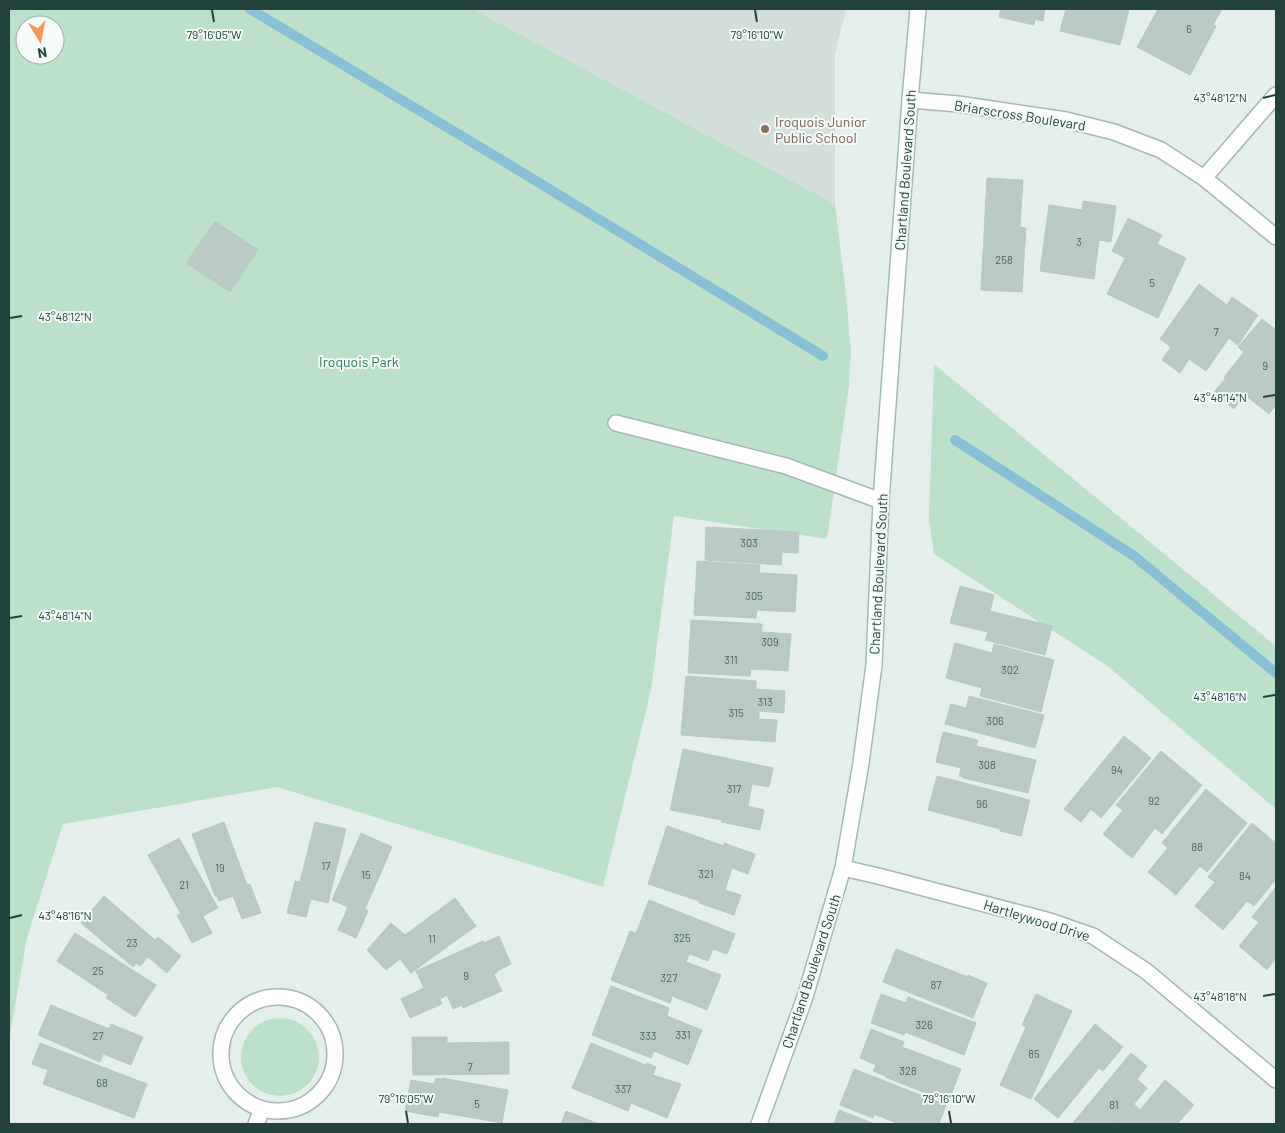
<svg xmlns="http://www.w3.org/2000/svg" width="1285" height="1133" font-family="Barlow,sans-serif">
	<rect width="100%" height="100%" fill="#e4efec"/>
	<path fill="#d2dfdb" d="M473 9H846L835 54V204Z"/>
	<path fill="#bce1cb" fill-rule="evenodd" d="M9 9H473L835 204 846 295 851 351 849 386 827 539 674 516 651 690 603 887 277 787 63 824 27 938 9 1041ZM25 25H55V55H25Z
		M934 364 1276 646V809L1106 665 934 554 929 520Z
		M241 1057a39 39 0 1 1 78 0a39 39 0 1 1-78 0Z"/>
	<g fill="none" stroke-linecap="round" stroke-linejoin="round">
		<path stroke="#89c0d7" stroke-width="10" d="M250 9 495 156 823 356
			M955 440 1134 556 1276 673"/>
	</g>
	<path fill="#b9cac5" stroke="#b6c9c4" d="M1001 9H1045L1043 21 1035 19 1034 25 999 17Z
		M1066 9H1129L1120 45 1060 31Z
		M1158 9H1222L1213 25 1216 26 1190 75 1137 47Z
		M987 178 1023 180 1020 227 1026 228 1022 292 981 290Z
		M1083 201 1116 206 1111 242 1099 240 1094 279 1040 271 1049 205 1082 210Z
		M1128 218 1162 235 1157 244 1186 258 1158 318 1107 294 1125 258 1112 251Z
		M215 221 258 250 230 292 186 263Z
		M1199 284 1227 305 1232 297 1258 315 1238 345 1229 338 1206 371 1189 359 1180 373 1162 360 1171 347 1160 339Z
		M1262 319 1276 330V405L1269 414 1245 395 1234 409 1214 392 1226 378 1224 377 1244 352 1238 347Z
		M706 527 799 532 798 553 782 552 781 565 705 560Z
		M697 561 760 565 759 573 797 575 795 612 757 610 756 618 694 615Z
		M960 586 994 595 990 611 1052 626 1045 655 985 640 988 632 950 623Z
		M691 620 762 624 761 632 791 634 788 671 751 669 750 676 688 673Z
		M955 643 992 653 994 644 1054 660 1041 712 980 696 982 688 946 678Z
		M686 676 756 681V689L785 691 784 713 759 711V719L777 720 775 742 681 735Z
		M969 696 1044 715 1035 748 945 724 951 704 966 708Z
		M943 732 978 740 976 746 1036 760 1028 793 963 778V777L959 776 961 768 936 762Z
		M1124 736 1151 758 1101 818 1091 809 1081 822 1064 809Z
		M683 749 773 768 769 787 752 784 748 806 764 810 760 830 721 822 722 820 670 810Z
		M1161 751 1202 785 1162 834 1155 828 1132 858 1103 834 1123 810 1116 805Z
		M937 776 1030 800 1021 836 1000 831V829L928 810Z
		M1206 789 1247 823 1207 872 1200 866 1176 895 1148 872 1168 848 1162 843Z
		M224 822 247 885 250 884 261 913 242 919 233 896 219 901 217 896H215L192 834Z
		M315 822 346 829 328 903 311 899 306 917 287 913 295 881 300 882Z
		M1252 823 1276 843V879L1254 906 1247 901 1223 930 1195 906 1215 882 1208 877Z
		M667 826 724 846V843L755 854 748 874 732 868 725 890 741 895 734 915 699 903V901L648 884Z
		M361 833 392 847 365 909 368 911 356 938 338 930 348 907 332 900Z
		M179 838 218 908 203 916 212 933 192 943 177 915 181 914 148 855Z
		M1276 887V958L1267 970 1239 946 1259 922 1252 917Z
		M104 896 155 940 158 937 181 956 167 973 148 957 140 966 136 963 133 967 81 923Z
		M455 898 476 926 411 973 400 959 386 970 367 950 391 923 405 935Z
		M649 900 735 934 727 954 713 949 708 961 636 933Z
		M630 931 689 954 686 962 721 975 707 1010 672 996 670 1003 611 980Z
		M75 933 156 985 135 1017 106 998 108 995 57 961Z
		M499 936 511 964 497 971V973L494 974 502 991 463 1008 462 1005 453 1009 447 995 440 999 442 1004 410 1018 401 999 424 988 416 971 483 941 484 943Z
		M896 949 968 977V975L987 983 973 1018 883 982Z
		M611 986 669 1008 667 1016 702 1030 688 1065 654 1051 651 1058 592 1035Z
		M881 994 906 1003 908 997 976 1023 964 1055 905 1032 904 1035 871 1023Z
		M1036 994 1072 1011 1031 1099 1000 1085 1026 1027 1022 1025Z
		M51 1005 109 1029 111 1024 143 1037 131 1065 103 1054 100 1062 38 1035Z
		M1095 1024 1123 1047 1103 1071 1099 1068 1058 1118 1034 1099Z
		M871 1029 904 1042 902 1047 961 1069 948 1102 885 1077 886 1076 873 1071 876 1065 860 1058Z
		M412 1037H447V1043L509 1042V1074L413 1075Z
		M40 1043 147 1084 134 1118 43 1084 48 1070 32 1064Z
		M591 1043 646 1065 647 1063 656 1067 653 1075 681 1084 667 1118 631 1103 628 1111 572 1088Z
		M1131 1053 1147 1066 1137 1079 1147 1088 1134 1104 1117 1124H1072Z
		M854 1069 946 1105 939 1124H899L874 1114 873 1118 840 1105Z
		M436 1078 441 1079 442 1078 508 1090 502 1123 439 1112 438 1117 405 1111 411 1080 434 1084Z
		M1165 1080 1194 1105 1177 1124H1117L1134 1104 1140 1110Z
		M839 1110 872 1123V1124H834Z
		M566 1111 599 1124H561Z"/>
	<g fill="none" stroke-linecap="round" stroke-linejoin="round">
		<defs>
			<path id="lane" d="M616 423 786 466 881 501"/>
			<path id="street" d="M910 100 958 104 1066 120 1114 132 1161 150 1204 178 1276 237
				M1204 178 1276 95
				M843 868 878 876 1050 921 1093 936 1146 971 1276 1080
				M221 1054a57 57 0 1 1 114 0a57 57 0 1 1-114 0Z
				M256 1124 262 1109"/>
			<path id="secondary" d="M759 1124 805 997 843 868 861 763 874 665 881 501 910 100 918 9"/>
		</defs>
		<use href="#lane" stroke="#a6b8b4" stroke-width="18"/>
		<use href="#street" stroke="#a6b8b4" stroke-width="18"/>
		<use href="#secondary" stroke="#a2bbb6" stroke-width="18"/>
		<use href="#lane" stroke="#fff" stroke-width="15"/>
		<use href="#street" stroke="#fff" stroke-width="15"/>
		<use href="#secondary" stroke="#fff" stroke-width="15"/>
	</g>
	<path fill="none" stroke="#22423e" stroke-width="2" d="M212 10 214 22M755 10 757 22M1263 98 1275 95M10 318 22 316M1263 397 1275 395M10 618 22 616M1263 697 1275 695M10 918 22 915M1263 996 1275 994M406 1111 408 1123M949 1111 951 1123"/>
	<circle fill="#8d6e63" stroke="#f5fbf9" stroke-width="2" cx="765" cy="129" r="5"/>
	<g text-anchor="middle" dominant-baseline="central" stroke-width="4" stroke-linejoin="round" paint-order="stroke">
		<g font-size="11" fill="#486460">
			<text x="1189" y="28">6</text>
			<text x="1079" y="241">3</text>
			<text x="1004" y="259">258</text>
			<text x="1152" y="282">5</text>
			<text x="1216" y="331">7</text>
			<text x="1265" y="365">9</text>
			<text x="749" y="542">303</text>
			<text x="754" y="595">305</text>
			<text x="770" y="641">309</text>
			<text x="731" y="659">311</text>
			<text x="1010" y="669">302</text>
			<text x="765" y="701">313</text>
			<text x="736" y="712">315</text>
			<text x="995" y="720">306</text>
			<text x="987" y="764">308</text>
			<text x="1117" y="769">94</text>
			<text x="734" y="788">317</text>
			<text x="1154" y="800">92</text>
			<text x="982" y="803">96</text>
			<text x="1197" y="846">88</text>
			<text x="326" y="865">17</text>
			<text x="220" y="867">19</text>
			<text x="706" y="873">321</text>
			<text x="366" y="874">15</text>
			<text x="1245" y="875">84</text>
			<text x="184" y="884">21</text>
			<text x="682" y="937">325</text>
			<text x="432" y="938">11</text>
			<text x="132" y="942">23</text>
			<text x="98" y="970">25</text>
			<text x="466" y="975">9</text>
			<text x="669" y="977">327</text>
			<text x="936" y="984">87</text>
			<text x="924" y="1024">326</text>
			<text x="683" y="1034">331</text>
			<text x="98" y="1035">27</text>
			<text x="648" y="1035">333</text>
			<text x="1034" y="1053">85</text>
			<text x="470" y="1066">7</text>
			<text x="908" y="1070">328</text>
			<text x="102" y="1082">68</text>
			<text x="623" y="1088">337</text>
			<text x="477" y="1103">5</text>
			<text x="1114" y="1104">81</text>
		</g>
		<g font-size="14" fill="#22423e" stroke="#f5fbf9">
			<text transform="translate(1020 115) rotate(9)">Briarscross Boulevard</text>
			<text transform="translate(905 170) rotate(-86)">Chartland Boulevard South</text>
			<text transform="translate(878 574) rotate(-87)">Chartland Boulevard South</text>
			<text transform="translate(1037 920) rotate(17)">Hartleywood Drive</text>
			<text transform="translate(811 971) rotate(-72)">Chartland Boulevard South</text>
		</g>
		<g font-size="14" fill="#785e54" stroke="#f5fbf9" text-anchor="start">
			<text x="775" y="121">Iroquois Junior<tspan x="775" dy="16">Public School</tspan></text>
		</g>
		<g font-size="14" fill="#297c55" stroke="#f5fbf9">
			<text x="359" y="361">Iroquois Park</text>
		</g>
	</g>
	<g font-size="12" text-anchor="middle" fill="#22423e" stroke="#f5fbf9" stroke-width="4" stroke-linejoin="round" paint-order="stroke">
		<text x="214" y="39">79°16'05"W</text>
		<text x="757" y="39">79°16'10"W</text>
		<text x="1220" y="102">43°48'12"N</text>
		<text x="65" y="321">43°48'12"N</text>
		<text x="1220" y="402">43°48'14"N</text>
		<text x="65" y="620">43°48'14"N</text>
		<text x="1220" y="701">43°48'16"N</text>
		<text x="65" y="920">43°48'16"N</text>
		<text x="1220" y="1001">43°48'18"N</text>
		<text x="406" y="1103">79°16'05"W</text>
		<text x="949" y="1103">79°16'10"W</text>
	</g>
	<rect width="1285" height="1133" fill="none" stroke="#22423e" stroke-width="20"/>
	<g transform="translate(40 40) rotate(170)"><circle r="24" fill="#f5fbf9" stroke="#a1b1ae"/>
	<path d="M0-4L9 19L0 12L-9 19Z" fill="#fb9656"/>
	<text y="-8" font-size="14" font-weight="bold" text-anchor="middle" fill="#22423e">N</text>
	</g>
</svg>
